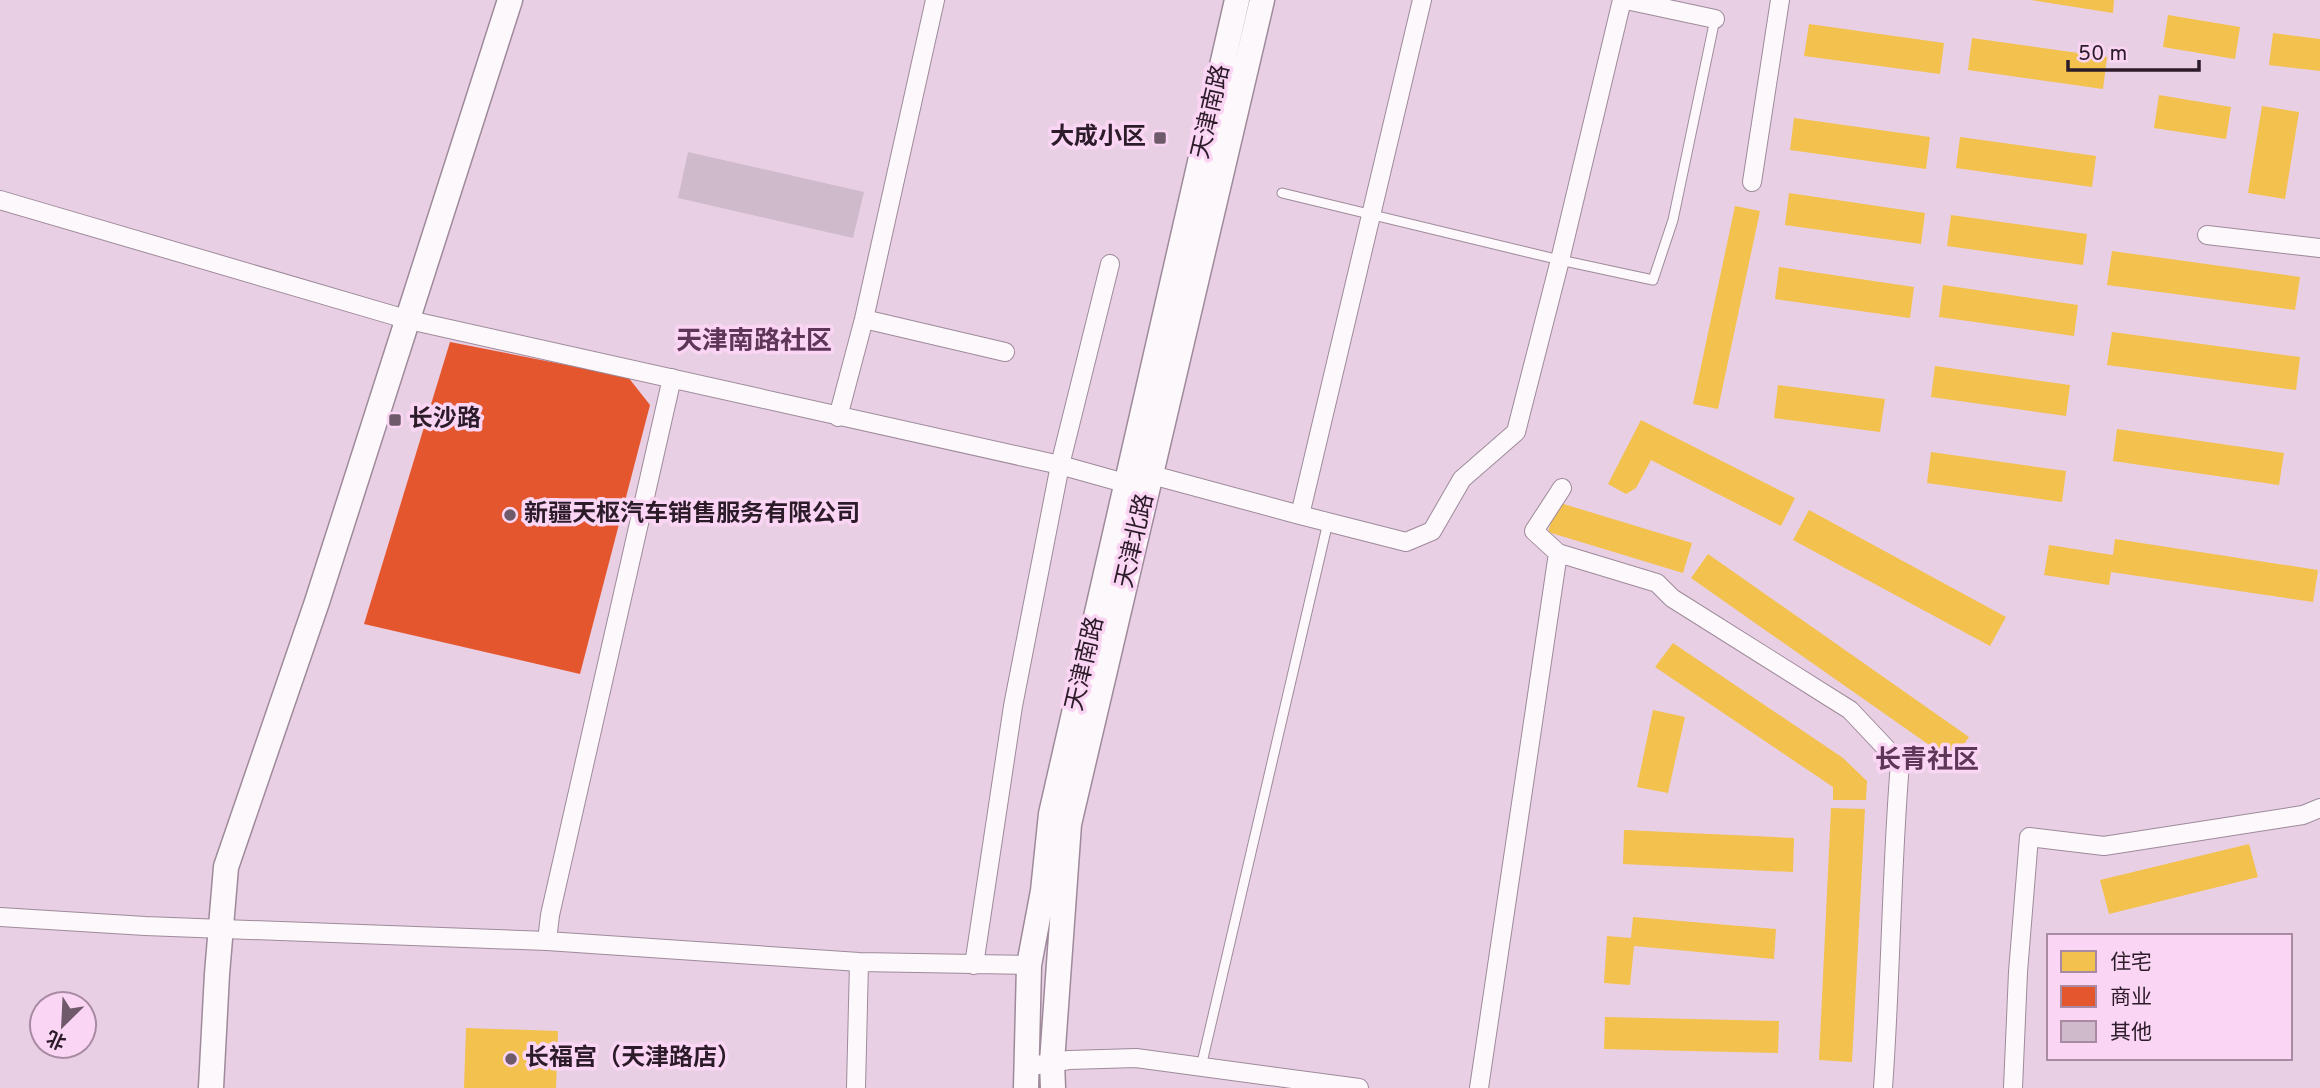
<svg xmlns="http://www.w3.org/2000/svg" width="2320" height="1088" font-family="Overpass,'Noto Sans SC',sans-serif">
	<rect width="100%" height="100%" fill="#e9cfe4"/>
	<path fill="#f2c14e" d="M2031 0H2114L2113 13Z
		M2168 15 2240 27 2235 59 2163 47Z
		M1809 24 1944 43 1940 74 1804 56Z
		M2273 33 2320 39V71L2269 65Z
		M1972 38 2107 57 2103 89 1968 70Z
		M2159 95 2231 107 2226 139 2154 128Z
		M2262 106 2299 112 2285 199 2248 193Z
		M1794 118 1930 137 1926 169 1790 150Z
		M1960 137 2096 156 2092 187 1956 168Z
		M1789 193 1925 213 1921 244 1785 225Z
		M1735 206 1760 211 1718 409 1693 404Z
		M1951 215 2087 234 2083 265 1947 246Z
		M2112 251 2300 277 2295 310 2107 285Z
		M1779 267 1914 287 1910 318 1775 299Z
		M1943 285 2078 305 2074 336 1939 317Z
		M2112 332 2300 357 2296 390 2107 365Z
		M1935 366 2070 385 2066 416 1931 397Z
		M1778 385 1885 399 1880 432 1774 418Z
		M1641 420 1795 498 1781 526 1651 460 1636 488 1626 494 1608 484Z
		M2117 429 2284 453 2279 485 2113 461Z
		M1931 452 2066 471 2062 502 1927 483Z
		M1557 502 1692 543 1683 573 1548 532Z
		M1809 510 2006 617 1990 646 1793 540Z
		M2115 539 2318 570 2313 602 2111 572 2109 585 2044 575 2049 545 2113 555Z
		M1708 554 1969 737 1952 761 1691 578Z
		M1673 643 1843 758 1867 781 1866 800H1833V787L1655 667Z
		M1653 710 1685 717 1668 793 1637 787Z
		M1831 808 1865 809 1852 1062 1819 1060Z
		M1624 830 1794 838 1793 872 1623 864Z
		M2249 844 2258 877 2109 914 2100 880Z
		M1633 917 1776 929 1774 959 1634 946 1630 985 1604 983 1607 936 1631 938Z
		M1605 1017 1779 1021 1778 1053 1604 1049Z
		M466 1028 558 1031 556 1088H464Z"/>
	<path fill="#e4572e" d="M450 342 628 377 650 405 580 674 364 624Z"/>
	<path fill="#cfbacb" d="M688 152 864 192 853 238 678 198Z"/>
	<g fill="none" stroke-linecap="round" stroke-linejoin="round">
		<defs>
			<path id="lane" d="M1282 193 1560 260 1653 280 1673 220 1715 19
				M1201 1067 1328 522"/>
			<path id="street" d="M1626 0 1715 19
				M1752 182 1780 0
				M0 200 409 320 1060 465 1128 484
				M2207 235 2320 248
				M864 319 1005 352
				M838 417 864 319 935 0
				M1152 475 1300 515 1422 0
				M1562 488 1534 531 1558 553 1657 583 1672 598 1850 710 1900 763C1891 871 1891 980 1883 1088
				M1300 515 1406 542 1432 531 1462 479 1516 432 1560 260 1622 0
				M0 917 145 926 547 941 859 962 1029 965
				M547 941 550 915 672 378
				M974 965 1013 706 1060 465 1110 264
				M1025 1067 1069 1060 1136 1058 1359 1088
				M856 1088 859 962
				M1479 1088 1558 553
				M2013 1088 2018 972 2029 837 2104 846 2303 815 2320 808"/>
			<path id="secondary" d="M211 1088 217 974 226 867 317 602 510 0
				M1026 1088 1029 965 1043 891 1051 814 1237 0
				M1053 1088 1052 1062 1069 824 1262 0"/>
		</defs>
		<use href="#lane" stroke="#9e8a9a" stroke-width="11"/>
		<use href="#street" stroke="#9e8a9a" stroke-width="20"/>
		<use href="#secondary" stroke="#9e8a9a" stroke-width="27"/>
		<use href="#lane" stroke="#fcf8fb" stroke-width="9"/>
		<use href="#street" stroke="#fcf8fb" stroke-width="18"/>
		<use href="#secondary" stroke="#fcf8fb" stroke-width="24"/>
	</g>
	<g fill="#6e5a6a" stroke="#fbd5f4" stroke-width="2.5">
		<rect x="1153" y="131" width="14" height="14" rx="3.5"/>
		<rect x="388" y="413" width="14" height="14" rx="3.5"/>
		<circle cx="510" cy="515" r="7"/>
		<circle cx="511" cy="1059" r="7"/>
	</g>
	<g text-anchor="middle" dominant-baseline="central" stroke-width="7" stroke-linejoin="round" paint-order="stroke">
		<g font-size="24" fill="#2c1b29" stroke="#fbd5f4">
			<text transform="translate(1212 112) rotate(-77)">天津南路</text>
			<text transform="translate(1136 541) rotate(-77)">天津北路</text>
			<text transform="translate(1086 664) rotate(-77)">天津南路</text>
		</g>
		<g font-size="24" font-weight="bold" fill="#2c1b29" stroke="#fbd5f4" text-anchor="start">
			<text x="1146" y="138" text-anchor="end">大成小区</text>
			<text x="409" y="420">长沙路</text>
			<text x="524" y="515">新疆天枢汽车销售服务有限公司</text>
			<text x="525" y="1059">长福宫（天津路店）</text>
		</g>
		<g font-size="26" font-weight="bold" fill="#5e3658" stroke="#fbd5f4">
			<text x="754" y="342">天津南路社区</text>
			<text x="1927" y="761">长青社区</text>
		</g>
	</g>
	<rect x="2047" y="934" width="245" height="126" fill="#fbd5f4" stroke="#a88ba3" stroke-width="2"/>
	<rect x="2061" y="951" width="35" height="21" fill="#f2c14e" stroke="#a88ba3" stroke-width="2"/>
	<text x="2110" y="969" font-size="21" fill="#2c1b29">住宅</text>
	<rect x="2061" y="986" width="35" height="21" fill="#e4572e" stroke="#a88ba3" stroke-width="2"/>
	<text x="2110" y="1004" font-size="21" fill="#2c1b29">商业</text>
	<rect x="2061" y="1021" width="35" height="21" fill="#cfbacb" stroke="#a88ba3" stroke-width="2"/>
	<text x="2110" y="1039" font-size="21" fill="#2c1b29">其他</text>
	<g transform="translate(63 1025) rotate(204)"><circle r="33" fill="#fbd5f4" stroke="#a88ba3" stroke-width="2"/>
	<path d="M0-5L12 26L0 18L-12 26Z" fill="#6e5a6a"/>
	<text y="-10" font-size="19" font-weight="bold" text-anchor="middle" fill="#2c1b29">北</text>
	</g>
	<path d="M2068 60v10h131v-10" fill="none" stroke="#2c1b29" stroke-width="3.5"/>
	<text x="2078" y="60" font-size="21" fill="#2c1b29" stroke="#fbd5f4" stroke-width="5" paint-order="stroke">50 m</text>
</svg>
